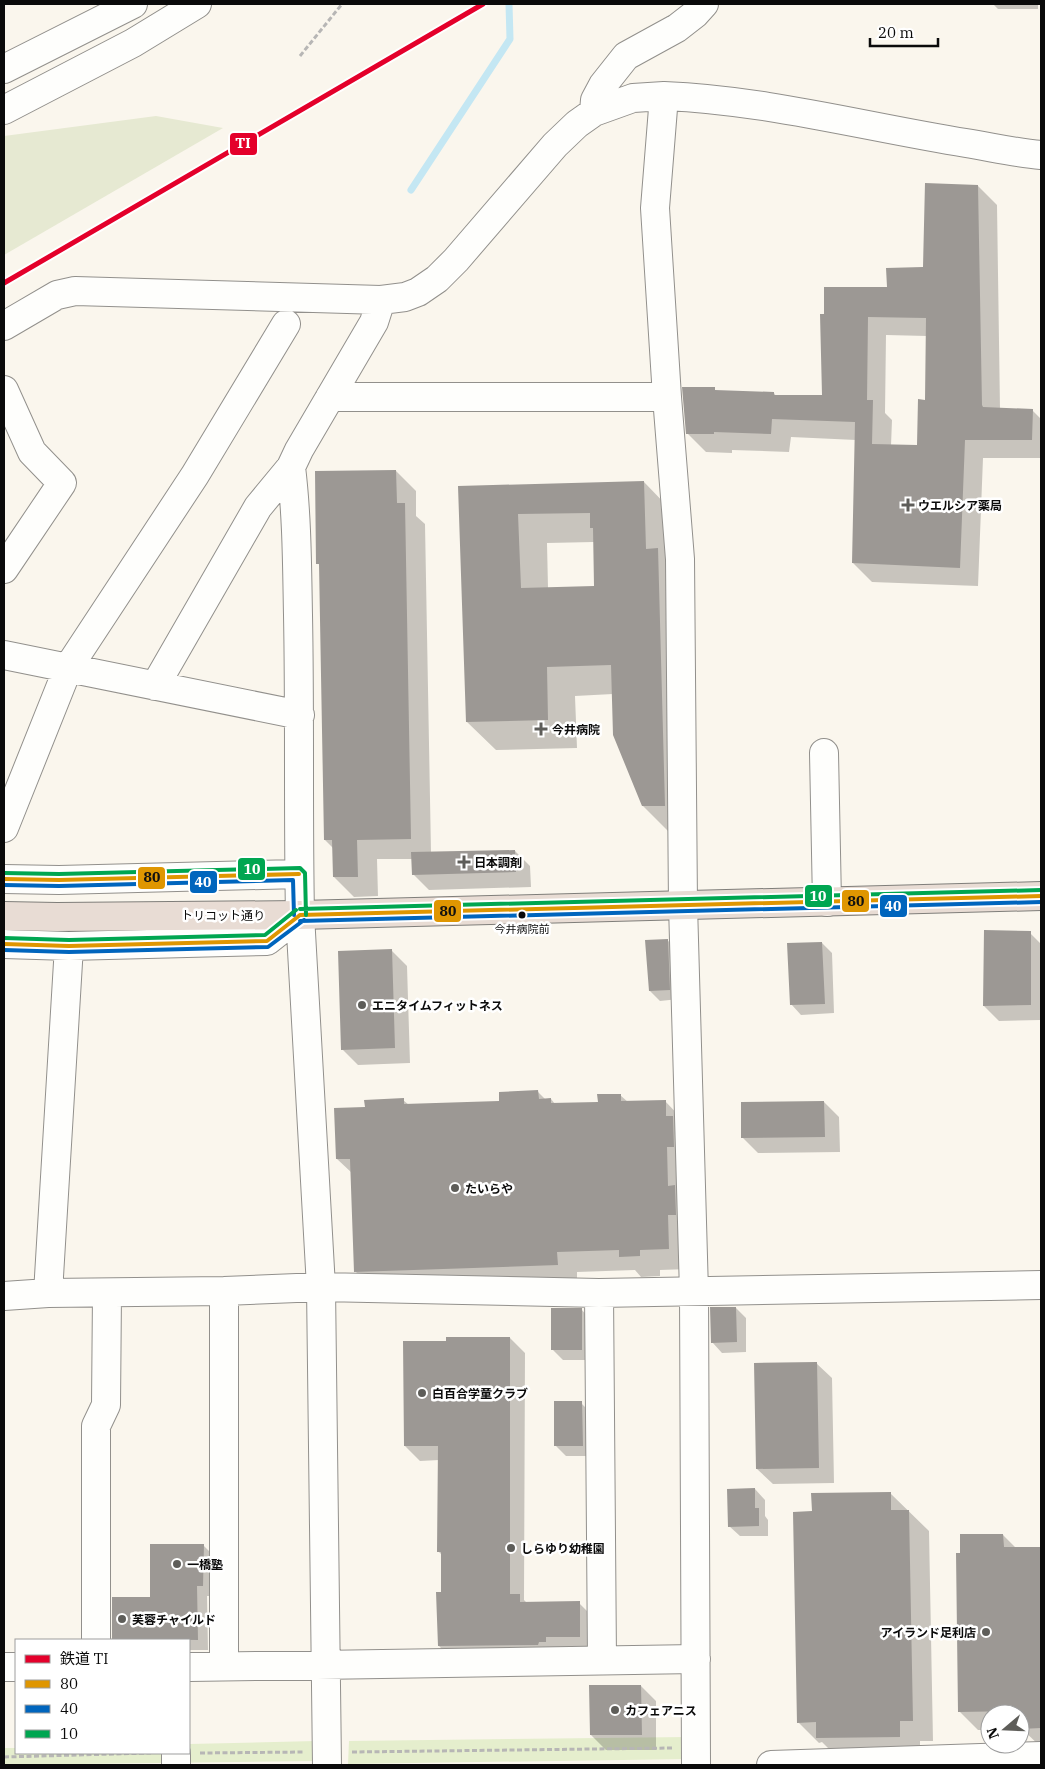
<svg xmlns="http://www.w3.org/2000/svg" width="1045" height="1769" font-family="'IBM Plex Serif','Noto Sans JP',serif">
	<rect width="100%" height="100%" fill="#faf6ed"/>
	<path fill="#e5eecd" d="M688 1737V1759L348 1764 349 1741Z
		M316 1741 317 1761 4 1765V1748H16V1753H189V1744Z"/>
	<path fill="#e6e9d2" d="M156 116 223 128 4 255V136Z"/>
	<path fill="#0003" fill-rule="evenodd" d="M993 4H1038V9H998Z
		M978 186 997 205 1000 409 1032 410 1041 419V458H983L978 586 872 582 853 563 856 440 791 437 789 452 732 450V453L706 452 687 433 714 389 717 392 774 393 776 396H823L821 315 888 288 924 268ZM886 335 927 336 926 401 918 447 891 446 892 420 885 413Z
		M396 471 416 491V516L425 524 431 853 515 851 530 866 531 887 429 890 413 874V859H377L378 896 354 897 334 877 333 848 325 840 320 566 318 563Z
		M644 482 672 511V835L643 806 613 694 575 696 577 748 496 750 467 722 460 487ZM594 542 595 587 548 588 547 543Z
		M1030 933 1041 944V1020L999 1021 984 1006Z
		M667 940 678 950 679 999 660 1001 650 991Z
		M822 943 832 953 834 1013 801 1015 791 1004Z
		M391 950 407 966 410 1063 358 1065 342 1049Z
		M538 1092 546 1100 551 1099 555 1104 599 1103 620 1095 628 1102 665 1101 685 1122 689 1269 660 1270V1276L641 1277 635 1270 577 1272V1285L376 1292 356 1272 352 1173 337 1159 366 1108 403 1100 409 1105 501 1102Z
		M824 1102 839 1117 840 1152 758 1153 742 1137Z
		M736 1308 746 1318V1352L722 1353 712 1342Z
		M581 1309 591 1320V1360H563L553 1350Z
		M510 1338 525 1353 524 1600 527 1603H579L594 1618 595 1651 454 1661 439 1646 442 1593V1555L438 1551 439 1460 420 1461 405 1446 448 1342Z
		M816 1363 832 1378 834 1483 773 1484 757 1469Z
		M581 1403 591 1413 592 1456H566L556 1446Z
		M755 1489 765 1500V1516L768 1520V1536H740L729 1526Z
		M890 1493 929 1531 933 1741H920V1757L838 1758 822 1742 819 1743 798 1722 813 1512Z
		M1003 1535 1016 1548H1041V1747L1023 1730H1020V1714H990V1730H978L959 1711Z
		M203 1545 214 1556 213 1596H207L208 1650H189V1640H113V1598H151Z
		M641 1686 656 1701V1750H606L591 1735Z"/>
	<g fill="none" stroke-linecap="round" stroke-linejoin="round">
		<path stroke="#c4e7f3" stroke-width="7" d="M411 190 510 39 509 4"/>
	</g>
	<path fill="#9c9894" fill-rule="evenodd" d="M925 183 978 185 982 405 983 407 1033 409 1032 440H965L960 568 852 563 855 422 772 419 771 434 714 432V434H686L682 387H715V390L774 392V395H822L820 314H824V287H887L886 268 923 267ZM868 317 926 318 925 400 918 399 917 445 872 444 873 400H867Z
		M396 470 397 503H405L411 839 357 840 358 877H333L332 840H324L319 564H316L315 471Z
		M644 481 646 549 658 548 665 806H642L613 735 611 665 547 667 548 720 466 722 458 486ZM590 513V528H593L594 586 521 588 518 514Z
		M515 850 516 872 412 875 411 852Z
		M984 930 1031 931V1005L983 1006Z
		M668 939 670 990 649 991 645 940Z
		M822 942 825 1004 790 1005 787 943Z
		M392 949 395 1048 341 1050 338 951Z
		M538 1090 539 1099 551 1098V1103L598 1102 597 1094H621V1101L666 1100V1116H673L674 1147H667L668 1186 675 1185 676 1215H668L669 1249 640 1250V1256L619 1257V1250L557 1252 558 1265 354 1272 350 1159H336L334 1108 365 1107 364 1100 404 1098V1104L499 1101V1092Z
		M824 1101 825 1137 741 1138V1102Z
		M710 1307H736L737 1342 711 1343Z
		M551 1308H582V1350H551Z
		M446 1337H510V1594H520V1602L580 1601V1637H546V1642H539L538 1645 438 1646 436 1592H441V1552H437L438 1446H404L403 1341H446Z
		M817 1362 819 1468 756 1469 754 1363Z
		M554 1401H582L583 1446H554Z
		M755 1488V1508H759V1526L728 1527 727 1489Z
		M891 1492V1510H909L913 1721H900V1737L816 1738V1722L797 1723 793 1512 812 1511 811 1493Z
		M960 1534H1003L1004 1547H1041V1728L1021 1729 1020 1711 958 1712 956 1553H960Z
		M150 1544H204L203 1586H197L198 1640 140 1639V1640H112V1597H150Z
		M589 1685H641L642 1735H590Z"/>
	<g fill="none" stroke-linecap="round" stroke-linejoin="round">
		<defs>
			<path id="minor" d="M4 69 133 4
				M4 110 133 43 197 4
				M594 112 595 100 603 85 626 56 677 28 695 14 704 4
				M4 326 57 295 75 291 381 300 405 297 418 292 437 279 456 260 555 145 577 124 594 112 633 98 664 96
				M4 390 32 452 62 483 4 569
				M330 397H667
				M291 467C297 516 297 565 298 615 300 715 298 815 300 915L321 1287 327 1765
				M4 655 300 715
				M155 686 258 507 291 467 299 450 374 322 381 300
				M824 753 827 902
				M4 828 68 668 195 475 286 324
				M4 879 59 880 299 874
				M4 944 69 946 267 941 300 915
				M224 1291V1666
				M48 1293 69 946
				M599 1293 602 1659
				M4 1296 48 1293 224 1291 321 1287 599 1293 1041 1285
				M96 1640V1426L106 1405 107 1293
				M4 1667H16
				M189 1667 696 1659
				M176 1753V1765
				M696 1765 694 1292 683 905 680 559 667 397 655 208 664 96C766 100 866 127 966 143 991 147 1016 153 1041 155
				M771 1765 1041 1756"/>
			<path id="highway" d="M4 916 57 917 300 915 1041 896"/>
		</defs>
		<use href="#minor" stroke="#92908c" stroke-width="30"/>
		<use href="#highway" stroke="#7f7e7a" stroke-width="30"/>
		<path stroke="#b7b6b5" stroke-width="3" stroke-dasharray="5 2.5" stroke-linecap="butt" d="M300 56 342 4
			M352 1752 673 1748
			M200 1753 304 1752
			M4 1757 151 1753"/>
		<use href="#minor" stroke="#fefefc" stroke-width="28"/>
		<use href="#highway" stroke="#e8dcd4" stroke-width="28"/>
		<defs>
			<path id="bus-1" d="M4 879 59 880 299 874
				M300 915 1041 896
				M4 944 69 946 267 941 300 915"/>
			<path id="bus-2" d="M4 885 59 886 293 880 294 915
				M300 921 1041 902
				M4 950 69 952 268 947 304 920"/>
			<path id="bus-3" d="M4 873 59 874 300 868 305 873 306 915
				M300 909 1041 890
				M4 938 69 940 265 935 296 910"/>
		</defs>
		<use href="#bus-1" stroke="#fff" stroke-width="8"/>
		<use href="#bus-2" stroke="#fff" stroke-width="8"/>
		<use href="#bus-3" stroke="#fff" stroke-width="8"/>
		<use href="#bus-1" stroke="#df9601" stroke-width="4"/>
		<use href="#bus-2" stroke="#0065bd" stroke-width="4"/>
		<use href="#bus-3" stroke="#00a651" stroke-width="4"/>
		<defs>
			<path id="rail-1" d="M4 283 483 4"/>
		</defs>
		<use href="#rail-1" stroke="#fff" stroke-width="9"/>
		<use href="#rail-1" stroke="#e4002b" stroke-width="5"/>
	</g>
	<g fill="#5e5d59" stroke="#fff" stroke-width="2">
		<path d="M905.5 497.5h5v5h5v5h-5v5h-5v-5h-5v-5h5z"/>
		<path d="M538.5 721.5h5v5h5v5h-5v5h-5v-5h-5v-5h5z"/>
		<path d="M461.5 854.5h5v5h5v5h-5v5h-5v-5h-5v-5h5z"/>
		<circle cx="362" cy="1005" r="5"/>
		<circle cx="455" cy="1188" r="5"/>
		<circle cx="422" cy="1393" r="5"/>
		<circle cx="511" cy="1548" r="5"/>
		<circle cx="177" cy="1564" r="5"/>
		<circle cx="122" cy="1619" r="5"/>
		<circle cx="986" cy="1632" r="5"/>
		<circle cx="615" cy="1710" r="5"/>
	</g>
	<circle fill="#0a0a0a" stroke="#fff" stroke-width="2" cx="522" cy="915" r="4.5"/>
	<g text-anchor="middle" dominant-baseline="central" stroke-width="5" stroke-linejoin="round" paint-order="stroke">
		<g font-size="11" fill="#0a0a0a" stroke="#fff">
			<text x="522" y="929">今井病院前</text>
		</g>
		<g font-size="12" font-weight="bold" fill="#0a0a0a" stroke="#fff" text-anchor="start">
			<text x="918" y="505">ウエルシア薬局</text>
			<text x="552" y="729">今井病院</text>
			<text x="474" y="862">日本調剤</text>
			<text x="372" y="1005">エニタイムフィットネス</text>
			<text x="465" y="1188">たいらや</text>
			<text x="432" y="1393">白百合学童クラブ</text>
			<text x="521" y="1548">しらゆり幼稚園</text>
			<text x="187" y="1564">一橋塾</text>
			<text x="132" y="1619">芙蓉チャイルド</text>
			<text x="976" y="1632" text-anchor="end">アイランド足利店</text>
			<text x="625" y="1710">カフェアニス</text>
		</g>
		<g font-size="12" fill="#0a0a0a" stroke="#fff">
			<text x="223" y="915">トリコット通り</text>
		</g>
	</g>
	<g stroke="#fff" stroke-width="2">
		<rect x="229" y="132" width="29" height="24" rx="5" fill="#e4002b"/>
		<rect x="237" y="857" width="29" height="24" rx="5" fill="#00a651"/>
		<rect x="137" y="866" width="29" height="24" rx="5" fill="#df9601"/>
		<rect x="189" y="870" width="29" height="24" rx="5" fill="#0065bd"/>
		<rect x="804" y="884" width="29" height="24" rx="5" fill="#00a651"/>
		<rect x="841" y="889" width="29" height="24" rx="5" fill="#df9601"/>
		<rect x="879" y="894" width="29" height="24" rx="5" fill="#0065bd"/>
		<rect x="433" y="899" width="29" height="24" rx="5" fill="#df9601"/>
	</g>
	<g font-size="14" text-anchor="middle" font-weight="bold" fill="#fff">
		<text x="243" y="148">TI</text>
		<text x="252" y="874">10</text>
		<text x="203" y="887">40</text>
		<text x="818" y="901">10</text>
		<text x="893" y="911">40</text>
	</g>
	<g font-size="14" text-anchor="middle" font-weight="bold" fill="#111">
		<text x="152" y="882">80</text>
		<text x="856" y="906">80</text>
		<text x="448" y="916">80</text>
	</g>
	<rect width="1045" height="1769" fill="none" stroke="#0a0a0a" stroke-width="10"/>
	<rect x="15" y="1639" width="175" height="115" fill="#ffffff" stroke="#9d9d9d"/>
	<rect x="25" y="1655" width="25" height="8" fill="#e4002b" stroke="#9d9d9d"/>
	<text x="60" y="1664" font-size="15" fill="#0a0a0a">鉄道 TI</text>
	<rect x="25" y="1680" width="25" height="8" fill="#df9601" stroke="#9d9d9d"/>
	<text x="60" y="1689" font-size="15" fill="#0a0a0a">80</text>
	<rect x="25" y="1705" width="25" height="8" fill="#0065bd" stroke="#9d9d9d"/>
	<text x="60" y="1714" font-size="15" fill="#0a0a0a">40</text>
	<rect x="25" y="1730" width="25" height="8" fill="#00a651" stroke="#9d9d9d"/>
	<text x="60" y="1739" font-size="15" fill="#0a0a0a">10</text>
	<g transform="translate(1005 1729) rotate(251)"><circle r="24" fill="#ffffff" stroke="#9d9d9d"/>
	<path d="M0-4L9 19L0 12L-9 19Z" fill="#5e5d59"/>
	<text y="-8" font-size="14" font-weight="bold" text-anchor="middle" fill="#0a0a0a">N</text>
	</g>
	<path d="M870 38v8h68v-8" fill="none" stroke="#0a0a0a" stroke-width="2.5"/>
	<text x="878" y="38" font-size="15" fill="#0a0a0a" stroke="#ffffff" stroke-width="4" paint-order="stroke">20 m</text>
</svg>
